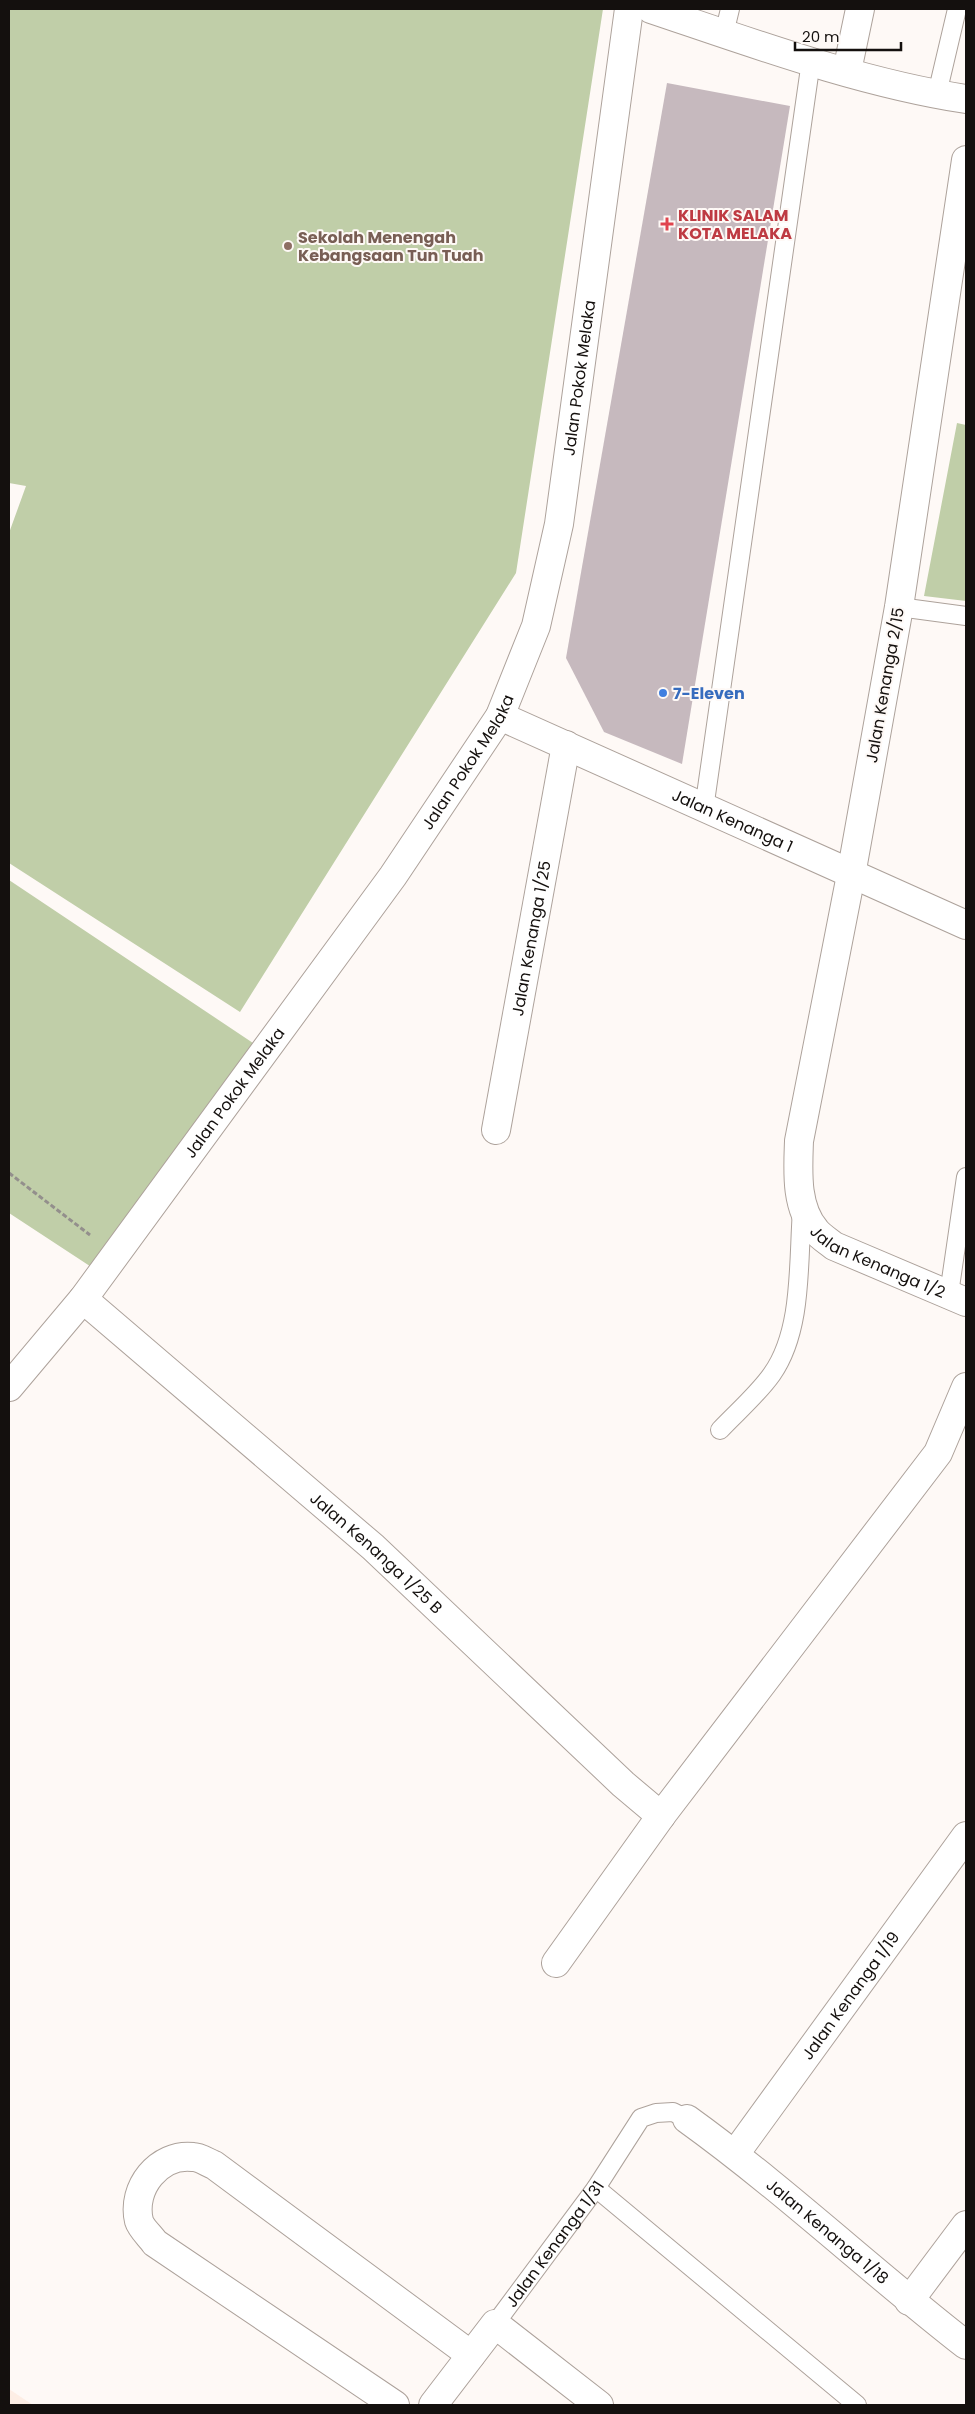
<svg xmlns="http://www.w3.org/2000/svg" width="975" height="2414" font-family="Poppins,sans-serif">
	<rect width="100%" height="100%" fill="#fef9f6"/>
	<path fill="#fdeee5" d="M9 2389 33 2405H9Z"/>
	<path fill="#c0cea8" d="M9 9H603L516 573 240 1012 9 863V533L26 486 9 483Z
		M957 423 966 425V601L924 596Z
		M9 880 265 1051 102 1274 9 1213Z"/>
	<path fill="#c6b9be" d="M667 83 790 106 682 764 604 732 566 658Z"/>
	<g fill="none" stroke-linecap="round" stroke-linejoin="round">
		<defs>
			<g id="service">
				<path d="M724 34 730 9"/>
				<path d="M937 94 957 9"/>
				<path d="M899 607 966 616"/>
				<path d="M704 809 811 61"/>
				<path d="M949 1294 966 1177"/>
				<path d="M720 1430C737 1412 758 1394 772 1374 803 1330 798 1262 802 1210"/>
				<path d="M596 2188 857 2405"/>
				<path id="s1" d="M495 2324 596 2188 641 2118 656 2113 673 2112 687 2119"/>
			</g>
			<g id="minor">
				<path d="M651 9C752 43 861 83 966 99"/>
				<path d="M847 71 860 9"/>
				<path id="s2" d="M966 160 899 607 851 875 799 1141C798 1170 795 1207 816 1231 821 1237 828 1241 834 1246L966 1302"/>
				<path id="s3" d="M500 716 966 925"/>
				<path id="s4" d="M496 1130 566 745"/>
				<path id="s5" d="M83 1299 373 1547 623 1784 661 1816"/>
				<path d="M556 1963 661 1816 938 1453 966 1387"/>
				<path id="s6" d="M687 2119C784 2189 872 2272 966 2345"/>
				<path id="s7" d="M735 2154 966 1836"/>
				<path d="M909 2301 966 2225"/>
				<path d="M395 2405 155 2243C150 2236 141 2228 139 2221 131 2188 159 2153 193 2157 200 2157 208 2163 214 2165L471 2355"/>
				<path d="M433 2405 495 2324 599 2405"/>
			</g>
			<g id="tertiary">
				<path id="s8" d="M9 1387 83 1299 393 876 500 716 536 626 559 524 629 9"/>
			</g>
		</defs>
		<use href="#service" stroke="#ada29b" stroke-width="20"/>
		<use href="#minor" stroke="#ada29b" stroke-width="30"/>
		<use href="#tertiary" stroke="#ada29b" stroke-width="30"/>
		<path stroke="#938f8c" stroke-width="3" stroke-dasharray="5 2.5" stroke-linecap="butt" d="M9 1173 90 1235"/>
		<use href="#service" stroke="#fff" stroke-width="18"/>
		<use href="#minor" stroke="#fff" stroke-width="28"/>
		<use href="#tertiary" stroke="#fff" stroke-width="28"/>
	</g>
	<path fill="#e0444e" stroke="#fef9f6" stroke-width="2" d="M664.5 216.5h5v5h5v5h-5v5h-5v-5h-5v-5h5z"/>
	<circle fill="#8d6e63" stroke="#fef9f6" stroke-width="2" cx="288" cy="246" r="5"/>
	<circle fill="#3f7fe0" stroke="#fef9f6" stroke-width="2" cx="663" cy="693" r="5"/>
	<g text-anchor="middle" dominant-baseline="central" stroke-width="4" stroke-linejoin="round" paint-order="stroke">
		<g font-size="16" font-weight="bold" fill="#be3a42" stroke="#fef9f6" text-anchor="start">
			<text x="678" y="215">KLINIK SALAM<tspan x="678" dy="18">KOTA MELAKA</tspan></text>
		</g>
		<g font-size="16" font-weight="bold" fill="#785e54" stroke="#fef9f6" text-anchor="start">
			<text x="298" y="237">Sekolah Menengah<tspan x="298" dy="18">Kebangsaan Tun Tuah</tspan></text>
		</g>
		<g font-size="16" fill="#14100e" stroke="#fef9f6">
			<text stroke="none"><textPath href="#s8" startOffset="1181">Jalan Pokok Melaka</textPath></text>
			<text transform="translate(885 685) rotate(-80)">Jalan Kenanga 2/15</text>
			<text stroke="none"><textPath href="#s8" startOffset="776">Jalan Pokok Melaka</textPath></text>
			<text stroke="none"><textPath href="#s3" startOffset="255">Jalan Kenanga 1</textPath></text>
			<text stroke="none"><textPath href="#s4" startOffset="195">Jalan Kenanga 1/25</textPath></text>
			<text stroke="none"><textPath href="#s8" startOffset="371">Jalan Pokok Melaka</textPath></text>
			<text stroke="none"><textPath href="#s2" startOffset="1159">Jalan Kenanga 1/2</textPath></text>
			<text stroke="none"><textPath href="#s5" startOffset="388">Jalan Kenanga 1/25 B</textPath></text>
			<text stroke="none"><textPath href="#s7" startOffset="196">Jalan Kenanga 1/19</textPath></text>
			<text stroke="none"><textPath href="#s6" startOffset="180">Jalan Kenanga 1/18</textPath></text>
			<text stroke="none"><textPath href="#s1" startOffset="100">Jalan Kenanga 1/31</textPath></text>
		</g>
		<g font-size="16" font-weight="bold" fill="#366cbe" stroke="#fef9f6" text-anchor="start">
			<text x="673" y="693">7-Eleven</text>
		</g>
	</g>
	<rect width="975" height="2414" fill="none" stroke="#14100e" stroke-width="20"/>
	<path d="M795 42v8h106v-8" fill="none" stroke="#14100e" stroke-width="2.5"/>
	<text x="802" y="42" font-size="15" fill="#14100e" stroke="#fef9f6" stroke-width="4" paint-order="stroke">20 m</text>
</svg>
